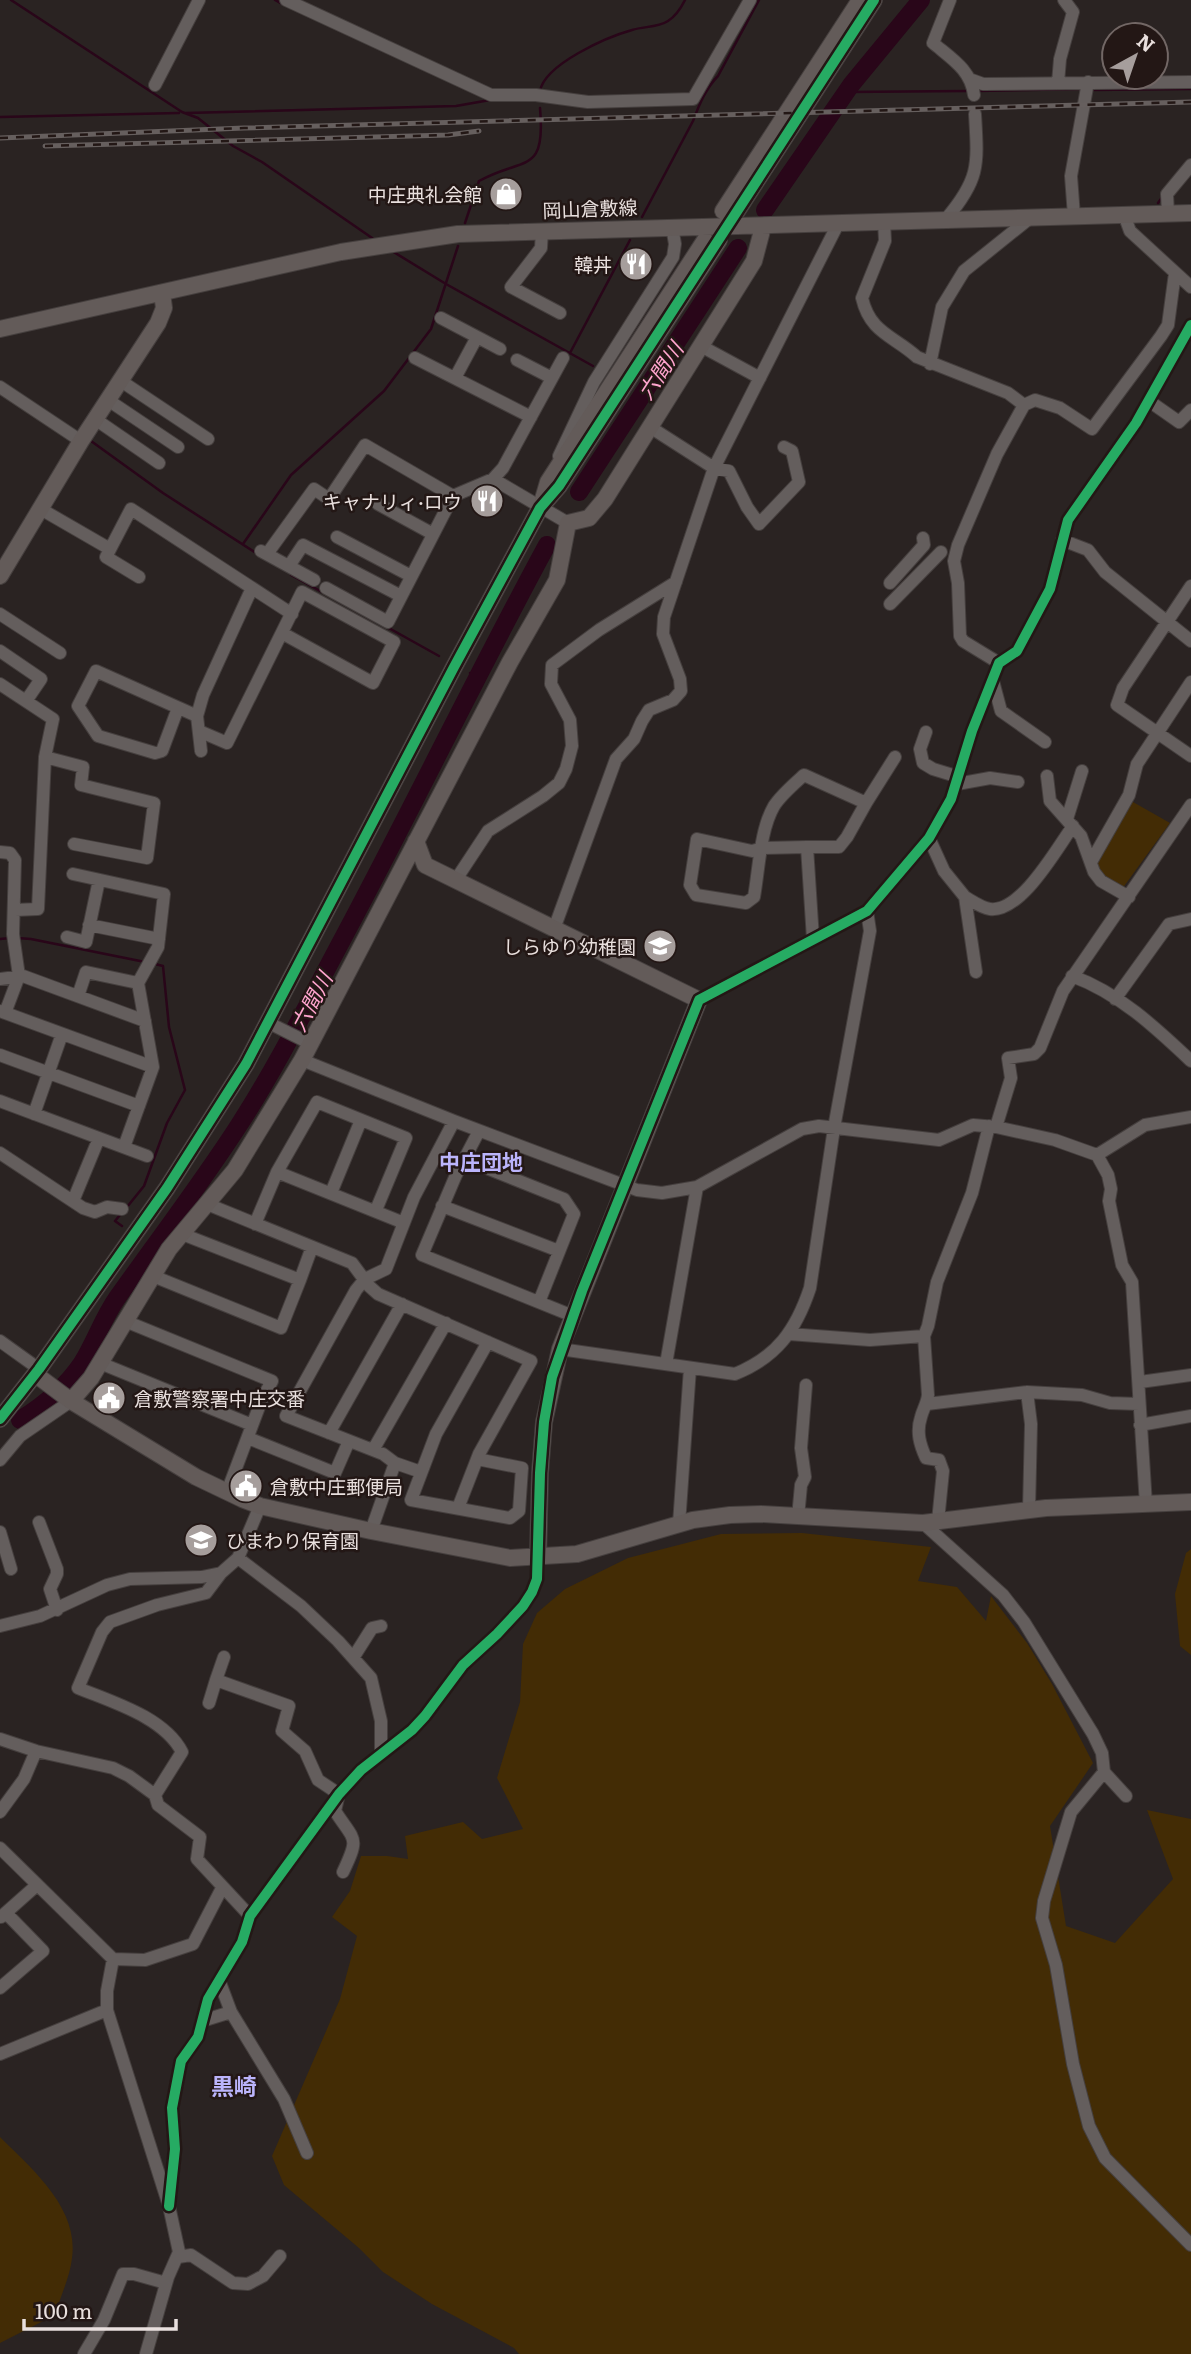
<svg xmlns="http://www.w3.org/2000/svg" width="1191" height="2354" font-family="Literata,'Noto Sans JP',serif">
	<rect width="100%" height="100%" fill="#2a2322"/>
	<path fill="#432c05" d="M1126 798 1170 823 1122 889 1103 879 1092 862Z
		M802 1533 931 1547 918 1581 957 1587 986 1621 991 1596 1027 1643 1052 1684 1093 1763 1050 1826 1066 1926 1115 1943 1173 1879 1147 1810 1191 1819V2354H519L514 2348 432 2304 383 2272 359 2248 284 2185 272 2156 340 1999 357 1936 332 1917 350 1891 361 1856H387L408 1859 405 1836 463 1822 482 1839 523 1829 497 1778 520 1702 523 1644 537 1613 565 1589 628 1558 721 1534Z
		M1191 1549V1655L1180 1646 1175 1594 1186 1553Z
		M0 2137C32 2169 79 2208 72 2258 70 2277 60 2297 55 2315L0 2343Z"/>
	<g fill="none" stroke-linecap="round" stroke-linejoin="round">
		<path stroke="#290619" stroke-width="2.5" d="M11 0 182 112 198 118 233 146 262 162 375 240
			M275 0 282 4
			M1089 90 1191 89
			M540 91C545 64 607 37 632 30 644 26 657 28 668 21 676 16 681 8 685 0
			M977 91 1083 89
			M846 92 967 91
			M186 113 456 106 490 100
			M0 117 179 113
			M1158 203 1163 196
			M642 217 693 121C699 105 706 88 718 76L759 0
			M465 223 479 181C524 156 546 176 540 108
			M392 251 446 284 593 366
			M570 353 630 240
			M635 393 642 398
			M91 441 163 493 259 555
			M243 544 291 475 384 391 431 329 458 246
			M291 575 322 592
			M387 627 439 656
			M470 673 477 677
			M17 938 31 939 145 962
			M0 939 11 938
			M127 1207 144 1186 167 1123 185 1090 169 1027 163 966 155 964
			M120 1215 115 1221 122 1226
			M146 1245 153 1250"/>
		<path stroke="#290619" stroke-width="18" d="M765 210 851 85 921 0
			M579 492 738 248
			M20 1420C44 1405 66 1387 82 1363 95 1342 103 1318 117 1298 158 1240 201 1184 239 1125 277 1066 309 1002 342 940 412 809 476 676 547 545"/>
		<defs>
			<path id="street" d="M286 0 491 95H536L588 102 693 99 750 0
				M950 0 933 43C952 59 971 70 974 95
				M972 80 983 84 1191 82
				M1058 83 1060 59 1073 12 1064 0
				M155 85 199 0
				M1168 213 1167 194 1191 165
				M1126 214V220L1130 231 1191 287
				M1074 216 1071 176 1088 82
				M946 219C980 179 978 165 975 114
				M884 221 885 241 862 298C870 333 894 336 917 357L1008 393 1024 405 997 454 958 545 954 561 958 583 960 636 963 641 999 663
				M542 230 541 248 511 287 560 313
				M441 318 500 349
				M701 346 760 378
				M415 358 531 417
				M517 360 552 378
				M930 364 942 307 964 271 1030 218
				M455 378 477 337
				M121 381 208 439
				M0 387 81 441
				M108 400 178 447
				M1149 401 1179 422 1191 410
				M1024 405 1035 400 1060 408 1092 429 1161 336 1168 325 1175 273
				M95 419 159 463
				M650 427 714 468 729 471 747 507 759 524 799 482 792 451 784 447
				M559 456 594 382 673 257 675 244 672 227
				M493 479 503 468 563 358
				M378 504 433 534
				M39 508 110 549
				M337 537 411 576
				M1062 540 1088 550 1105 572 1191 641
				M261 551 314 580
				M267 554 314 489 329 499 365 445 453 496
				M289 566 303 545 401 596
				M139 577 106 557 131 509 292 614
				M890 583 924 545 923 538
				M1191 586 1123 688 1117 705 1191 756
				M326 588 388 622 453 496 493 479 568 523
				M890 604 941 552
				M0 614 60 653
				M0 651 41 679 26 701
				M993 681 1001 711 1045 742
				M0 684 53 719 45 757 83 767 81 785 154 803 147 858 74 844
				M178 708 162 751 155 753 98 736 78 706 96 671 197 716
				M199 731 227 743 302 592 394 642 373 683 282 633
				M926 732 920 749 923 763 933 769 959 777
				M201 751 197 716 203 695 252 588
				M1047 776 1050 801 1081 836 1094 872 1101 881 1129 897
				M957 784 990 778 1018 782
				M866 803 895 757
				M1067 819 1082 771
				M929 838 944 871 965 897 976 972
				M807 847 763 848 752 851 697 839 690 885 696 895 746 903 754 897C759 869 760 830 774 806 781 795 794 784 804 775L866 803 847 837 839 847H807L813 939
				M0 852 10 853 15 860 13 934 19 976 5 1013
				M1091 862 1129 795 1137 764 1191 682
				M73 874 164 894 158 947 138 983 153 1067 124 1147
				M455 881 488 831 543 796 559 783 566 769 572 746 570 720 551 684 552 665 599 630 676 582
				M965 897C972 901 982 908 990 909 1021 913 1057 848 1073 826
				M15 910 38 909 45 757
				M89 925 159 939
				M554 929 616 759 634 739 642 721 649 710 673 700 681 691 680 679 663 634 664 617 714 468 839 222
				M67 937 86 942 99 880
				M1072 976C1119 993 1156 1028 1191 1061
				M0 979 23 976 145 1021
				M78 996 86 972 138 983
				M1115 999 1169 924 1191 919
				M699 1000 867 911 929 838 951 799 972 731 999 663 1017 651 1050 589 1068 520 1136 423 1191 325
				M0 1011 153 1067
				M269 1023 311 1044
				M0 1055 139 1106
				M302 1060 454 1121 637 1190 662 1193 697 1187 802 1129 819 1126 939 1140 973 1125 996 1127 1055 1140 1097 1155 1108 1175 1111 1189 1109 1201 1122 1265 1132 1282 1146 1505
				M0 1101 147 1156
				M34 1114 62 1034
				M996 1127 1011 1078 1008 1058 1034 1054 1040 1048 1063 991 1191 805
				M479 1131 456 1175 422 1255 573 1316
				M0 1153 83 1208 95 1212 107 1207 122 1209
				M1097 1155 1145 1125 1191 1117
				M464 1159 564 1199 574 1214 539 1302
				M277 1172 404 1223
				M331 1193 361 1120
				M73 1201 99 1138
				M207 1204 352 1263 369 1286 378 1294 531 1361 479 1454 458 1508
				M442 1206 559 1251
				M255 1224 277 1172 317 1102 406 1138 376 1210
				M153 1276 281 1328 300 1280 182 1234
				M300 1280 312 1247
				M125 1321 272 1381 262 1399 227 1492
				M789 1334 870 1340 924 1336 928 1395C927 1404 923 1409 921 1417 916 1432 920 1445 926 1458L939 1460 943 1471 938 1521
				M924 1336 928 1326 937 1282 972 1193 989 1126
				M0 1341 39 1369
				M560 1349 735 1374C777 1357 796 1330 810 1288L834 1128 870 931 867 911
				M100 1363 252 1425
				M666 1364 697 1187
				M1140 1382 1191 1375
				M1027 1392 1031 1424 1029 1510
				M927 1404 1027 1392 1082 1395 1110 1403 1139 1404
				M1140 1425 1191 1416
				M329 1433 402 1304
				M248 1438 335 1473 349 1441
				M373 1450 446 1323
				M477 1459 522 1468 519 1511 510 1518 411 1500 436 1434 488 1342
				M0 1460 20 1436 71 1401
				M421 1472 395 1463 383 1454 286 1416 356 1290 365 1279 386 1269 414 1197 454 1121
				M798 1517 801 1485 805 1477 801 1448 806 1385
				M39 1522 57 1569V1574L50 1589 57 1610
				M923 1523 1003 1595 1024 1622 1093 1734 1102 1753 1104 1772 1071 1812 1044 1901 1042 1918 1056 1965 1073 2064 1089 2126 1105 2158 1191 2245
				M679 1524 690 1368
				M371 1531 395 1463
				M0 1532 11 1569
				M238 1558 301 1606 338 1641 371 1678 381 1721V1753
				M0 1626 40 1616 107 1585 130 1579 202 1577 221 1573
				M224 1657 216 1680 289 1706 282 1731 305 1751 318 1780 339 1794
				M353 1658 372 1628 381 1626
				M209 1703 216 1680
				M0 1739 36 1751 113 1768 129 1776 155 1795 158 1805 200 1837 197 1859 250 1916
				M1104 1772 1126 1796
				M155 1795 182 1752C164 1717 112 1702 78 1688L102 1632 110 1622 157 1605 206 1593 221 1573 238 1558 260 1506
				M338 1798 335 1811C355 1842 360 1836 343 1872
				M0 1812 24 1779 36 1751
				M0 1848 113 1959 145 1960 193 1944 222 1888
				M1 1917 37 1885
				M113 1959 107 1991V2010L169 2206 179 2252 168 2277 146 2354
				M219 1980 231 2012 284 2099 307 2153
				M0 1988 43 1951 6 1913
				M202 2021 231 2012
				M0 2054 107 2010
				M169 2206 175 2149 172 2108 181 2061 198 2037 208 1999 242 1942 250 1916 339 1794 361 1770 412 1730 425 1716 463 1665 497 1634 523 1606 532 1592 537 1579 538 1557
				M178 2257 191 2255 233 2283 248 2284 263 2276 280 2256
				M84 2354 104 2320 123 2274H134L166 2283"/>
			<path id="secondary" d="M723 211 860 0
				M737 211 874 0
				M0 329 341 252 458 234 1191 213
				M543 499 548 482 705 240
				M0 576 81 441 158 323 164 308 162 293
				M416 841 425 865 699 1000 560 1349 544 1422 540 1473 538 1557
				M35 1374 71 1401 196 1477 242 1499 260 1506 371 1531 510 1558 577 1554 693 1520 730 1515 761 1514 923 1523 1046 1508 1191 1502
				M71 1401 91 1378 169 1249 235 1170 302 1060 510 662 557 580 568 523 589 518 605 499 754 261 763 227
				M0 1419 39 1369 167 1188 246 1064 454 667 540 508 559 486 719 240"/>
		</defs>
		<use href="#street" stroke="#453f3e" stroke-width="14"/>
		<use href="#secondary" stroke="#453f3e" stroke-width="18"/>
		<use href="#street" stroke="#645e5d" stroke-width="12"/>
		<use href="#secondary" stroke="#635b59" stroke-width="16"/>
		<defs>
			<path id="rail" d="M0 138 244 128 1191 102
				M45 146 448 135 479 131"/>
		</defs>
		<use href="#rail" stroke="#665f5e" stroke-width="5"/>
		<use href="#rail" stroke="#231715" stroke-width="2.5" stroke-dasharray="8" stroke-linecap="butt"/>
		<defs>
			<path id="cycleway" d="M0 1419 39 1369 167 1188 246 1064 454 667 540 508 559 486 874 0
				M169 2206 175 2149 172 2108 181 2061 198 2037 208 1999 242 1942 250 1916 339 1794 361 1770 412 1730 425 1716 463 1665 497 1634 523 1606 532 1592 537 1579 540 1473 544 1422 552 1377 582 1291 699 1000 867 911 929 838 951 799 972 731 999 663 1017 651 1050 589 1068 520 1136 423 1191 325"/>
		</defs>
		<use href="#cycleway" stroke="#231715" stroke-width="15"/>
		<use href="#cycleway" stroke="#26ab63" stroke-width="10"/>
	</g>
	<defs>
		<symbol id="shop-disc" viewBox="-11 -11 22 22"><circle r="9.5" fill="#a69e9c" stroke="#231715"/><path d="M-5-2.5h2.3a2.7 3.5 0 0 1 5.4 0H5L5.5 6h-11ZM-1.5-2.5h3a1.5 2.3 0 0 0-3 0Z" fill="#fff"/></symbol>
		<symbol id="restaurant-disc" viewBox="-11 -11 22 22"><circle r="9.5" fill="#a69e9c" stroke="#231715"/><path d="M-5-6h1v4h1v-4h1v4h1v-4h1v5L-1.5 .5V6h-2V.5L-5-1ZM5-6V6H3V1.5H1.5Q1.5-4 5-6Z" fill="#fff"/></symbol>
		<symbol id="school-disc" viewBox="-11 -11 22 22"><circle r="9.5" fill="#a69e9c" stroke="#231715"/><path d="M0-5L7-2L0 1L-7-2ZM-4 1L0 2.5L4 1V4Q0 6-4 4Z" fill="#fff"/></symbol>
		<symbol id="civic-disc" viewBox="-11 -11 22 22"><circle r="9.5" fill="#a69e9c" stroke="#231715"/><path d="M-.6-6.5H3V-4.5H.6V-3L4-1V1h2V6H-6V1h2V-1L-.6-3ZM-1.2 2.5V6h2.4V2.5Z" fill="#fff"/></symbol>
	</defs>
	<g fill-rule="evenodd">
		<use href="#shop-disc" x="487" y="175" width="38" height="38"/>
		<use href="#restaurant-disc" x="617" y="245" width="38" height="38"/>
		<use href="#restaurant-disc" x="468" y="482" width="38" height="38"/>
		<use href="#school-disc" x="641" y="927" width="38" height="38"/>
		<use href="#civic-disc" x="90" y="1379" width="38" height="38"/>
		<use href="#civic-disc" x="227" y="1467" width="38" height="38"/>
		<use href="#school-disc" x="182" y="1521" width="38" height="38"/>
	</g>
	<g text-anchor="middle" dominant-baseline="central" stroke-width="5" stroke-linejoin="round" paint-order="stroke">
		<g font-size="19" fill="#e9e0de" stroke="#231715" text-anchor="end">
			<text x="482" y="194">中庄典礼会館</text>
			<text x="612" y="264">韓丼</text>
			<text x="462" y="501">キャナリィ·ロウ</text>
			<text x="636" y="946">しらゆり幼稚園</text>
			<text x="134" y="1398" text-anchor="start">倉敷警察署中庄交番</text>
			<text x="270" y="1486" text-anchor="start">倉敷中庄郵便局</text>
			<text x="226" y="1540" text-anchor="start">ひまわり保育園</text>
		</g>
		<g font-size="19" fill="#e9e0de" stroke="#231715">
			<text transform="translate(590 208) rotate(-2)">岡山倉敷線</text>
		</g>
		<g font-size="21" font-style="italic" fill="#ffa5ce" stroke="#231715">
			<text transform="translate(659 370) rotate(-57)">六間川</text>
			<text transform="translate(310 1001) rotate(-62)">六間川</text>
		</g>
		<g font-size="21" font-weight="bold" fill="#bbb4fb" stroke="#231715">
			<text x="481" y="1160">中庄団地</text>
		</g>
		<g font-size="23" font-weight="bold" fill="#bbb4fb" stroke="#231715">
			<text x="234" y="2085">黒崎</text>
		</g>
	</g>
	<g transform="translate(1135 56) rotate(40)"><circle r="33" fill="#231715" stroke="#726765" stroke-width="2"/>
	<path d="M0-5L12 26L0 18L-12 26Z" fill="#a69e9c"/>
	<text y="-10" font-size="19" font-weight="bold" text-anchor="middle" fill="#e9e0de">N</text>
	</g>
	<path d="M24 2319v10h152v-10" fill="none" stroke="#e9e0de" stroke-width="3.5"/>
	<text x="35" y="2319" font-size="21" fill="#e9e0de" stroke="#231715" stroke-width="5" paint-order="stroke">100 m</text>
</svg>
